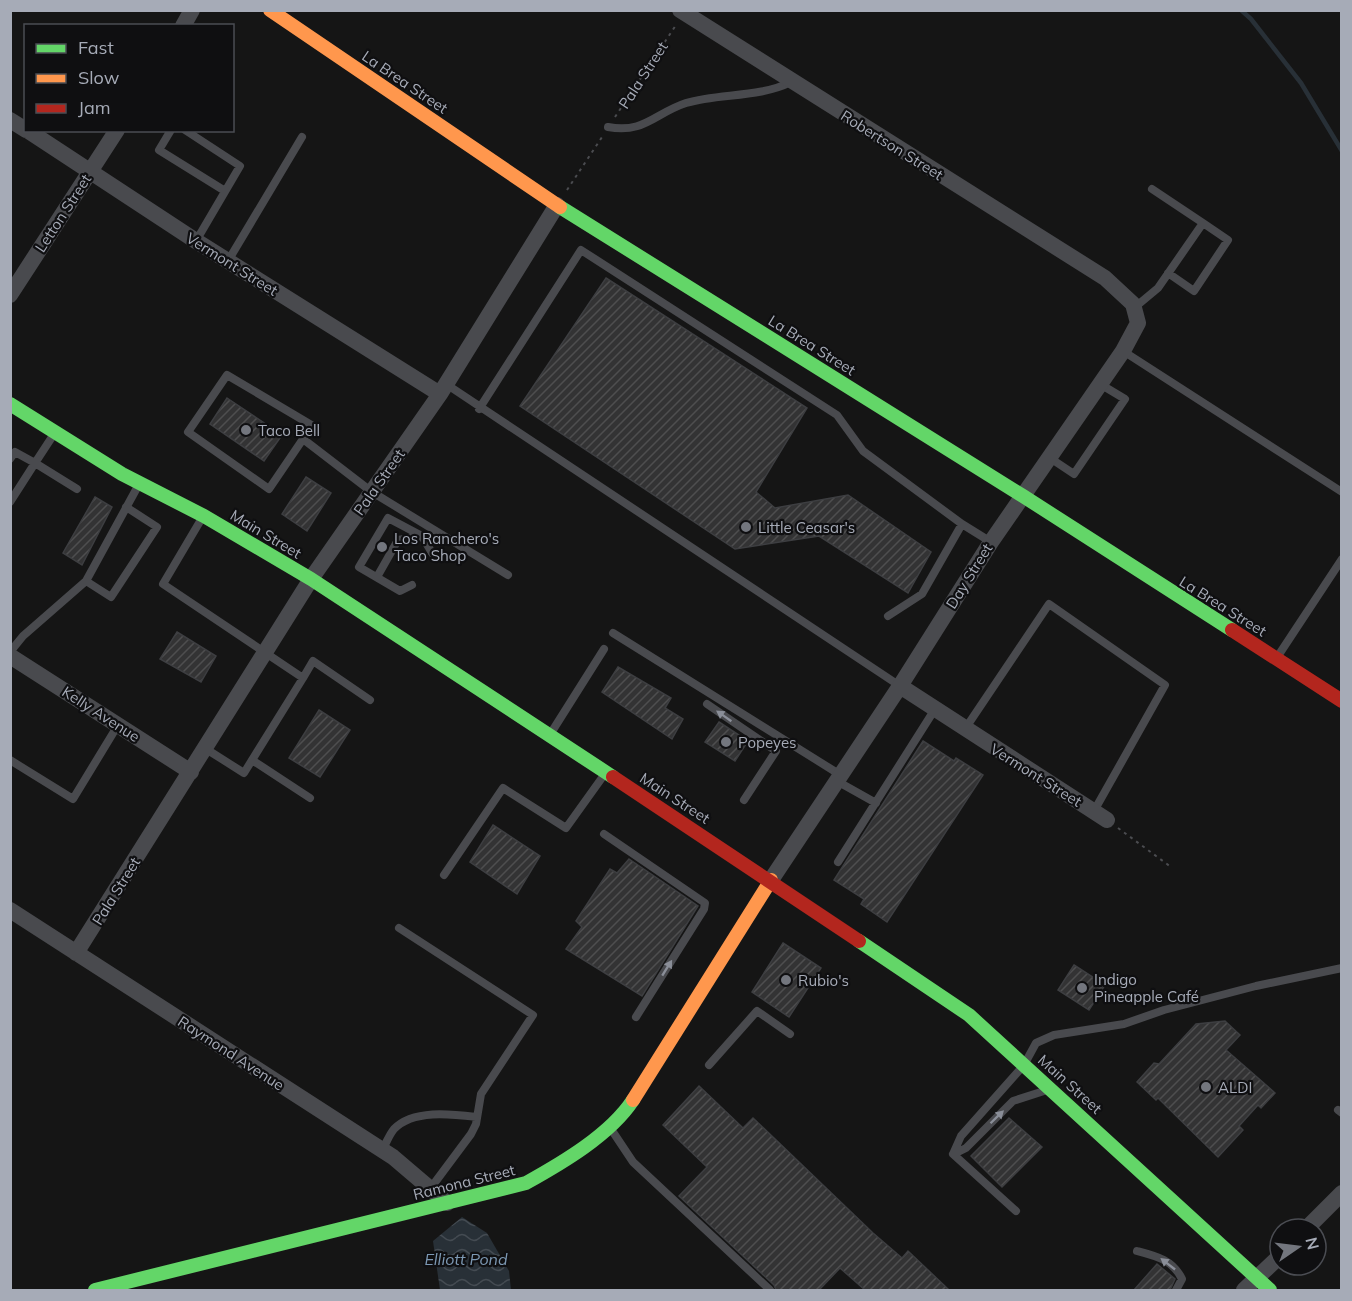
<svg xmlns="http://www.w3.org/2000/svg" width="1352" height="1301" font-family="Mulish,sans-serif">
	<defs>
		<pattern id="water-waves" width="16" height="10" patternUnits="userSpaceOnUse" patternTransform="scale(1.5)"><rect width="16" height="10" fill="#283037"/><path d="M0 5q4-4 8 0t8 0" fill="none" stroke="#444b52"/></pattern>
		<pattern id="building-hatch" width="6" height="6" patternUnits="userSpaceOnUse" patternTransform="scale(1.5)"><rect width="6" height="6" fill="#333334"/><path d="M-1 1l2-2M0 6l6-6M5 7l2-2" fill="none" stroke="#4e4e4f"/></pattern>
	</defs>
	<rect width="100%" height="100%" fill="#151515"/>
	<path fill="url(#water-waves)" d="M462 1217 487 1233 509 1271 511 1290H440L433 1241Z"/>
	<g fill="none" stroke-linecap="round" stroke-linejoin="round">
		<path stroke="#283037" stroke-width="4.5" d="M1241 10 1251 19 1301 83 1342 151"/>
	</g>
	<path fill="url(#building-hatch)" stroke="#3d3e41" stroke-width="1.5" d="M606 278 807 408 756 492 775 508 848 495 931 552 908 593 819 536 735 549 520 406Z
		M227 398 282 435 264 461 210 424Z
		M306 477 331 493 307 531 282 514Z
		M95 497 112 507 82 565 63 553Z
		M177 632 216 656 201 682 160 659Z
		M618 667 671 698 665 708 683 719 672 739 602 692Z
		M319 710 350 730 320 777 289 758Z
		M719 722 748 741 735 761 705 742Z
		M923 741 954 761 956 758 983 775 887 922 861 904 864 899 834 880Z
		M493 825 540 856 517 894 470 862Z
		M629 859 698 906 642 996 566 949 582 927 576 921 610 869 617 873Z
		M783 943 821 968 789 1017 752 992Z
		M1074 965 1105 985 1089 1010 1058 990Z
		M1225 1021 1240 1035 1226 1050 1275 1093 1261 1108 1258 1105 1239 1126 1243 1130 1218 1157 1158 1098 1156 1100 1137 1082 1154 1063 1159 1064 1196 1024Z
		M699 1086 743 1128 753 1118 873 1233 902 1258 908 1251 949 1290H865L840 1268 819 1290H776L774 1285 679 1196 707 1167 663 1125Z
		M1009 1118 1042 1147 1002 1187 971 1156Z
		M1157 1264 1175 1279 1170 1290H1134Z"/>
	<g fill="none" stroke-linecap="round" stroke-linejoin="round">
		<path stroke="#4b4c50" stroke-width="2" stroke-dasharray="3 4.5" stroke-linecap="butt" d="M615 117 676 25
			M567 190 602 137
			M1118 828 1171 867"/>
		<path stroke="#494a4e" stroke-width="8" d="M608 127C644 134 655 113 686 103 719 93 759 98 791 82
			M171 130 159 150 225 191
			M185 130 240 166 196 241
			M228 261 302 137
			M1168 273 1194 291 1228 240 1203 223
			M1134 308 1158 288 1203 223 1152 189
			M1123 351 1342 492
			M446 384 900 686
			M479 409 581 250 837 415 863 451 962 524
			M303 439 313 426 227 375 188 432 269 489 303 439 372 492 508 575
			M1050 458 1074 474 1125 399 1100 384
			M10 459 15 452 35 463 54 434
			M10 502 35 463 77 489
			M126 507 157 527 111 597 86 581 138 486
			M202 518 163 584 303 678 244 773 206 749
			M377 577 398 540 422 536
			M412 585 400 591 359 567 388 518 422 536 432 553
			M888 616 922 594 962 524 991 542
			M613 633 839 774
			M10 652 23 636 86 581
			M1276 659 1342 559
			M303 678 313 661 370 700
			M707 704 776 751 744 800
			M965 729 1049 604 1165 685 1094 811
			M551 733 604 649
			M10 760 73 799 118 725
			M252 760 310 798
			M835 780 876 803
			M604 834 705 903 704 909 636 1017
			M838 862 935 709
			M444 875 503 788 566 828 604 775
			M399 928 533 1015 481 1094 476 1124 471 1134 430 1189
			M709 1065 757 1011 790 1034
			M1338 1110 1342 1113
			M609 1126 633 1162 770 1290
			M382 1150C386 1144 389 1135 394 1129 413 1109 452 1114 477 1117
			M953 1154 961 1136 1024 1065 1036 1043 1054 1035 1124 1024 1164 1010 1256 986 1342 968
			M953 1154 1016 1211
			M954 1154 966 1148 1013 1101 1044 1091
			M1137 1251C1156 1256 1173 1260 1182 1279L1176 1290"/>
		<path stroke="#494a4e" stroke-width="16" d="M680 10 1105 278 1133 304 1138 323 1123 351 991 542 900 686 771 880
			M183 26 192 10
			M10 120 26 130
			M27 130 196 241 440 394
			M10 295 117 130
			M10 656 191 772
			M900 686 1107 820
			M10 910 393 1157 447 1203
			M76 953 311 579 440 394 557 205
			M1306 1229 1342 1193
			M1244 1290 1280 1256"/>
		<path stroke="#63d668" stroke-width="14" d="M560 207 1023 496 1232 630
			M10 404 122 474 204 516 311 579 613 777
			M859 941 969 1015 1270 1290
			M95 1290 526 1183C562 1163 610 1135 633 1100"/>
		<path stroke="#ff974d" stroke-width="14" d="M270 10 560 207
			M633 1100 771 880"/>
		<path stroke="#b3261e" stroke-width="14" d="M1232 630 1342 701
			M613 777 859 941"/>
	</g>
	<defs><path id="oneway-solid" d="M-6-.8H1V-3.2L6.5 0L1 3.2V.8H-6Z" transform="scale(1.5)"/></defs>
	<g fill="#8a8e98">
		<use href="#oneway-solid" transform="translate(724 716) rotate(-145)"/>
		<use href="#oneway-solid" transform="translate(667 968) rotate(-58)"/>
		<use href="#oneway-solid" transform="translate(997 1117) rotate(-44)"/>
		<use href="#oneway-solid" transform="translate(1168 1264) rotate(-142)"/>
	</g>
	<g fill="#73767e" stroke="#0f0f11" stroke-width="2">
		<circle cx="246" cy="430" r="6"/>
		<circle cx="746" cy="527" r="6"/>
		<circle cx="382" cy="547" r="6"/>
		<circle cx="726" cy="742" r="6"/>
		<circle cx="786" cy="980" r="6"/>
		<circle cx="1082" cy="988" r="6"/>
		<circle cx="1206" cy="1087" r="6"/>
	</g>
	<g text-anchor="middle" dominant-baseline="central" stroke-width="4.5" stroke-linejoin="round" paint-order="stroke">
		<g font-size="15" fill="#a6abb7" stroke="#0f0f11">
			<text transform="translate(643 75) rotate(-57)">Pala Street</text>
			<text transform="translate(405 82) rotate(34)">La Brea Street</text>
			<text transform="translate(892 145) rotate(32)">Robertson Street</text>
			<text transform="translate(63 213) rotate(-57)">Letton Street</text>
			<text transform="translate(232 264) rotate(32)">Vermont Street</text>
			<text transform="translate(812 345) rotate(32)">La Brea Street</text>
			<text transform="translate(379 482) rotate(-55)">Pala Street</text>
			<text transform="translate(266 534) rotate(31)">Main Street</text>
			<text transform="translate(969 576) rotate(-58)">Day Street</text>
			<text transform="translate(1223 606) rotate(32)">La Brea Street</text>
			<text transform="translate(101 714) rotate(33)">Kelly Avenue</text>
			<text transform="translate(1036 775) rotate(32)">Vermont Street</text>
			<text transform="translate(675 798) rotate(33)">Main Street</text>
			<text transform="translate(116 891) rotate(-58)">Pala Street</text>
			<text transform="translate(231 1053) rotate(33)">Raymond Avenue</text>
			<text transform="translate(1070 1084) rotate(42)">Main Street</text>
			<text transform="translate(464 1182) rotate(-14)">Ramona Street</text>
		</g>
		<g font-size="15" fill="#a6abb7" stroke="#0f0f11" text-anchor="start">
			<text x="258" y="430">Taco Bell</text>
			<text x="758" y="527">Little Ceasar's</text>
			<text x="394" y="538">Los Ranchero's<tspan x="394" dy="17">Taco Shop</tspan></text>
			<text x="738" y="742">Popeyes</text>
			<text x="1094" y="979">Indigo<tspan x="1094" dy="17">Pineapple Café</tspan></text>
			<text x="798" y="980">Rubio's</text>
			<text x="1218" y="1087">ALDI</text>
		</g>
		<g font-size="16" font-style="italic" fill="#7c98b3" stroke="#0f0f11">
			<text x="466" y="1259">Elliott Pond</text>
		</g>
	</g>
	<rect width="1352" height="1301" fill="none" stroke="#a6abb7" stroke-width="24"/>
	<rect x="24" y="24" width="210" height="108" fill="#0f0f11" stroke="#4b4d53" stroke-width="1.5"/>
	<rect x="36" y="44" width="30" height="9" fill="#63d668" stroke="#4b4d53" stroke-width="1.5"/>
	<text x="78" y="54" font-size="18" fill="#a6abb7">Fast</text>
	<rect x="36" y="74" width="30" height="9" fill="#ff974d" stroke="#4b4d53" stroke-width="1.5"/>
	<text x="78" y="84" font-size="18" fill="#a6abb7">Slow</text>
	<rect x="36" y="104" width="30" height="9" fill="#b3261e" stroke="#4b4d53" stroke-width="1.5"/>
	<text x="78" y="114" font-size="18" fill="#a6abb7">Jam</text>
	<g transform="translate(1298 1247) rotate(76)"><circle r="28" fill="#0f0f11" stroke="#4b4d53" stroke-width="1.5"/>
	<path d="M0-4.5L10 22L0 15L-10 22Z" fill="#73767e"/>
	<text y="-9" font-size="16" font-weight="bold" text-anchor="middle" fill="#a6abb7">N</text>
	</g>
</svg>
